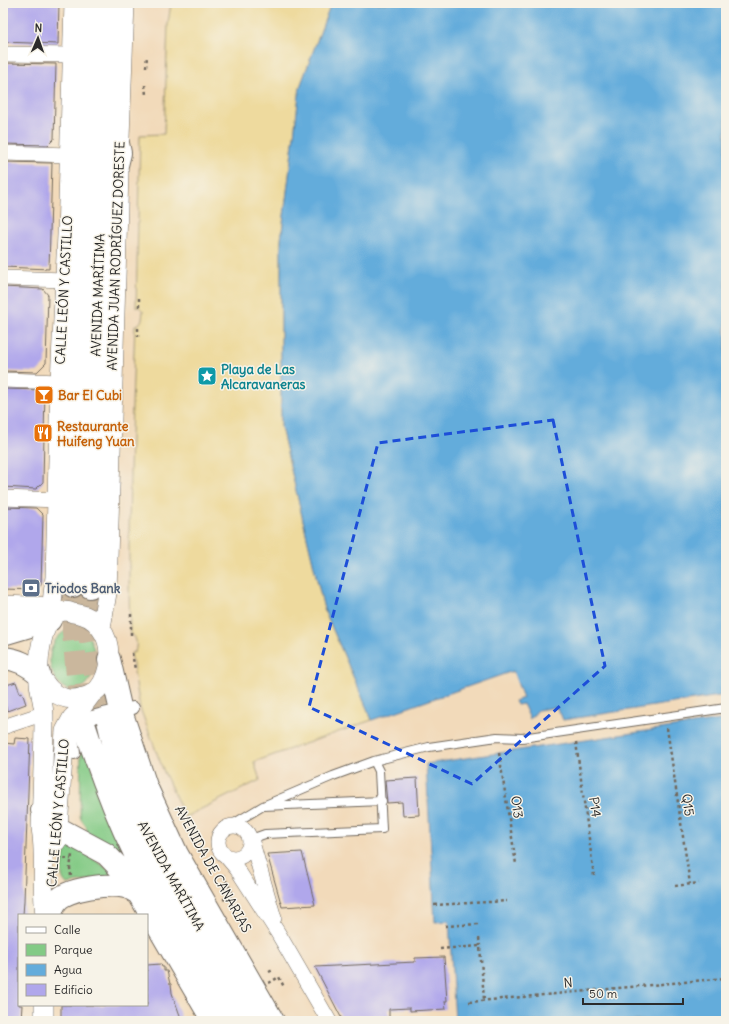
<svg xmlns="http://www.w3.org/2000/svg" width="729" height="1024" font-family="Delius,sans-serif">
	<rect width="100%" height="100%" fill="#f7f3e8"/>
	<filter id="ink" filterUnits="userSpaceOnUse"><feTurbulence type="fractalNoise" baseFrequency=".025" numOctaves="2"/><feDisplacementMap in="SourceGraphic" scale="8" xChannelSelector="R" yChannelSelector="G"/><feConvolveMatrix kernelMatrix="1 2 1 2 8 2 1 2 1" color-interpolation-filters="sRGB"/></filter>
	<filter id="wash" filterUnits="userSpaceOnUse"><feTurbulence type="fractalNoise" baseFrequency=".012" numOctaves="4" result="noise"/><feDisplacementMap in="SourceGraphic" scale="16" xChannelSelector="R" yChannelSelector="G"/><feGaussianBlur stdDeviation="0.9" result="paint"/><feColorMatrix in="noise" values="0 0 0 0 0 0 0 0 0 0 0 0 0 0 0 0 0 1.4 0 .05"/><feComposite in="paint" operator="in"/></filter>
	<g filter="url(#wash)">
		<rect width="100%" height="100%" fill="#f2daba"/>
		<path fill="#83ca85" stroke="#577a58" d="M74 628C102 629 101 690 74 690 67 690 62 688 58 682 43 664 49 633 74 628Z
			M81 737 125 854 86 834C90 826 81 823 80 816Z
			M69 842 118 876 67 884C56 876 65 855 67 843Z"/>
		<path fill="#eeda9e" stroke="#8c8264" d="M171 3H331L300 87 281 240V427L324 609 372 720 254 762 260 780 185 817 164 772 140 708 131 653 135 652C137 646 137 639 133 635H130C127 531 131 428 135 325H138L142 320 143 311 139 307H136L140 135 164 134 168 24Z"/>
		<path fill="#64acdb" stroke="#486c83" d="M331 3H726V695L563 720 561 715 556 707 538 710 530 719 523 704 517 705 515 701 523 698 513 671 372 720 324 609 281 427V240L300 87Z
			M726 719V1021H455L449 921 435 922 426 764Z"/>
		<g id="blocks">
			<path fill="#b0a7eb" d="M10 3H59L58 44 3 42V10L6 11 7 4H10Z
				M3 63 56 64 54 139 48 145 3 144Z
				M3 162 52 163 49 269 3 267Z
				M3 287 43 289 48 295 46 363 37 372 3 371Z
				M3 389 45 390 43 482 36 489 3 487Z
				M3 507 36 508 43 515 41 585 37 590 3 589Z
				M16 682 20 693 22 692 26 704 7 711 3 698V686Z
				M15 738 30 739 24 901 23 915H19V1005H22L21 1021H3V748H4V743L14 744Z
				M417 778 419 815 403 816 402 802 387 803 385 780Z
				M302 852 315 905 282 907 267 854Z
				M444 957 447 1001H445L446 1009 410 1011V1008L389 1009V1021H343L315 967 415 962V958Z
				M161 964 162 967H164V971H167L170 984H171L172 993 182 1021H61V1005H147V965Z"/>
		</g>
	</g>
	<g filter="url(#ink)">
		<use href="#blocks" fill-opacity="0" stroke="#71685d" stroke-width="1"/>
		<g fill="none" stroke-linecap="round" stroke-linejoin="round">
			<path stroke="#cab79d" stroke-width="22" stroke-dasharray="22 11" stroke-linecap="butt" d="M73 586V632L78 686 84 719
				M90 587 89 633 96 682 108 721"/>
			<defs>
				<path id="service" d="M263 806 333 776 374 761 429 747 497 737 522 738 726 708
					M228 827 263 806 382 801
					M251 839 265 834 382 829 379 771 374 761"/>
				<path id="pedestrian" d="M74 753C73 746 71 735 74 728 79 716 121 711 133 708"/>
				<path id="minor" d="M3 54 74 55
					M3 153 70 155
					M3 278 65 280
					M3 380 60 382
					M3 498 58 500
					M3 603 53 605 62 610
					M3 618 33 607
					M3 727 36 716 44 715
					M218 842a16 16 0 1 1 32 0a16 16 0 1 1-32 0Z
					M251 839 274 918
					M226 856 237 869 278 933 329 1021"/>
				<path id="tertiary" d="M120 138 125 3
					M50 620 55 577 60 382 67 235 74 3
					M101 628 107 593 119 172
					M39 674C43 680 47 687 52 691 62 699 71 701 83 697 89 696 94 693 98 689 111 673 113 645 101 629 95 619 84 614 73 613 71 612 67 611 64 611 39 616 38 664 39 683 40 694 44 705 44 716 44 753 42 791 41 828 46 857 41 886 45 915
					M57 841 65 731 72 718 79 711 91 695
					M44 1021V1005"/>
				<path id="trunk" d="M111 189 120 153 113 119
					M73 586 82 235 90 3
					M90 587 108 3
					M3 634 50 620
					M3 658C18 659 28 665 39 674
					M109 659 121 711 146 786 177 854 273 1021
					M108 721 118 762 133 805 153 847 255 1021
					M85 727C99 770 114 811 134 852 163 910 200 964 231 1021
					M42 810 45 819 54 826 106 854 130 879 213 1021
					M51 915C52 911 54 904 57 901 67 888 111 883 125 887 131 888 135 892 139 894"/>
			</defs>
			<use href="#service" stroke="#71685d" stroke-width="10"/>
			<use href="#pedestrian" stroke="#71685d" stroke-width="14"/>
			<use href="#minor" stroke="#71685d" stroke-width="16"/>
			<use href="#tertiary" stroke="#71685d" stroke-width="20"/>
			<use href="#trunk" stroke="#71685d" stroke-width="24"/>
			<path stroke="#71685d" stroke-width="2.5" stroke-dasharray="3 3" stroke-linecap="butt" d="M146 67 147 56
				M145 85 146 95
				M139 307V296
				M138 337V325
				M131 614V635
				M132 653 135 669
				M667 728 690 884
				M576 742 594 876
				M499 753 516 864
				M58 858 71 859
				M223 875 233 894 223 900
				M71 876 70 868 72 855
				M675 886 699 883
				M434 905 507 901
				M445 926 479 924
				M479 938 480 946
				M440 949 480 946 484 1000
				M269 972 273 970
				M269 983 279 977 284 987
				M469 1002 726 978"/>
			<use href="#service" stroke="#fff" stroke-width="8"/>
			<use href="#pedestrian" stroke="#fff" stroke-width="12"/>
			<use href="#minor" stroke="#fff" stroke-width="15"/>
			<use href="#tertiary" stroke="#fff" stroke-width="19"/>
			<use href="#trunk" stroke="#fff" stroke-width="22"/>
		</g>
	</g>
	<path fill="none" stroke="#1d4ed8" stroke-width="3" stroke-dasharray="8 5" stroke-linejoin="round" d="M553 420 605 666 472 784 309 707 378 443Z"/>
	<defs>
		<symbol id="sight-square" viewBox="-11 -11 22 22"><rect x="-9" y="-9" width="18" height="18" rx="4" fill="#0f9aa8" stroke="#f7f3e8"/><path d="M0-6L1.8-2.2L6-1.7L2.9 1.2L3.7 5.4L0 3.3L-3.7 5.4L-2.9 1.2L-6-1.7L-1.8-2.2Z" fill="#fff"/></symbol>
		<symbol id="bar-square" viewBox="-11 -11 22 22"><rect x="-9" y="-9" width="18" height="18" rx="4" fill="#e8710a" stroke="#f7f3e8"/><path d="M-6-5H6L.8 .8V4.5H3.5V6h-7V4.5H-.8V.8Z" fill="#fff"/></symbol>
		<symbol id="restaurant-square" viewBox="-11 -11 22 22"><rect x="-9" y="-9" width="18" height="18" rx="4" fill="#e8710a" stroke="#f7f3e8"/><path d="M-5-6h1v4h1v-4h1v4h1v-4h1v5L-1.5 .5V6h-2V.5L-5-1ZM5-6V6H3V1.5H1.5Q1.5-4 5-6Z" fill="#fff"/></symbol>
		<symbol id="bank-square" viewBox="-11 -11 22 22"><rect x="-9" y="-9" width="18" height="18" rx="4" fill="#5c6f8a" stroke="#f7f3e8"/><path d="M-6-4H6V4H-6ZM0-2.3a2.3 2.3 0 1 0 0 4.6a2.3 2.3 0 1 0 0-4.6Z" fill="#fff"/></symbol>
	</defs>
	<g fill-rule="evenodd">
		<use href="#sight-square" x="196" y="365" width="22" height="22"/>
		<use href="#bar-square" x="33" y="384" width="22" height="22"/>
		<use href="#restaurant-square" x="32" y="422" width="22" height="22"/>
		<use href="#bank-square" x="20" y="577" width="22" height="22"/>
	</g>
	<g text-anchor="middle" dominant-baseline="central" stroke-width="3" stroke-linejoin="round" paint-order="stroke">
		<g font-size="13" fill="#2b2b2b" stroke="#f7f3e8">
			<text transform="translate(116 256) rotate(-88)">AVENIDA JUAN RODRÍGUEZ DORESTE</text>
			<text transform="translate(64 290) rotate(-87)">CALLE LEÓN Y CASTILLO</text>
			<text transform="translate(98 295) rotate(-88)">AVENIDA MARÍTIMA</text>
			<text transform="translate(688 805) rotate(82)">Q15</text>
			<text transform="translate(517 807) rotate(82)">O13</text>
			<text transform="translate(595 807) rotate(82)">P14</text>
			<text transform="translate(58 813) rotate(-85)">CALLE LEÓN Y CASTILLO</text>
			<text transform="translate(213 869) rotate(61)">AVENIDA DE CANARIAS</text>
			<text transform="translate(171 876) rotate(61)">AVENIDA MARÍTIMA</text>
			<text transform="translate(568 983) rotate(-5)">N</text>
		</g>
		<g font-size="13" font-weight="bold" fill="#0d838f" stroke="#f7f3e8" text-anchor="start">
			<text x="221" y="369">Playa de Las<tspan x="221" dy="15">Alcaravaneras</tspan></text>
		</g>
		<g font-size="13" font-weight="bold" fill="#c56008" stroke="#f7f3e8" text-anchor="start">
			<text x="58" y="395">Bar El Cubi</text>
			<text x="57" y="426">Restaurante<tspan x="57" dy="15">Huifeng Yuan</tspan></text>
		</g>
		<g font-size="13" font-weight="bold" fill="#4e5e75" stroke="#f7f3e8" text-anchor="start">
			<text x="45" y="588">Triodos Bank</text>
		</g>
	</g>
	<rect width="729" height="1024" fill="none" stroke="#f7f3e8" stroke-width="16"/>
	<rect x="18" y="914" width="130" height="92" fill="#f7f3e8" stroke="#a5a39c"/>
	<rect x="26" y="927" width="20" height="6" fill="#ffffff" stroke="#a5a39c"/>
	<text x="54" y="934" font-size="12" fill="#2b2b2b">Calle</text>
	<rect x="26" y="944" width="20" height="12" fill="#83ca85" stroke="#a5a39c"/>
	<text x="54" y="954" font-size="12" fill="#2b2b2b">Parque</text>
	<rect x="26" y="964" width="20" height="12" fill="#64acdb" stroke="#a5a39c"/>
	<text x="54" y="974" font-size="12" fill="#2b2b2b">Agua</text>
	<rect x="26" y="984" width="20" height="12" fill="#b0a7eb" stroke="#a5a39c"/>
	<text x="54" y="994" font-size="12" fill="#2b2b2b">Edificio</text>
	<g transform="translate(38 38) rotate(2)" stroke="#f7f3e8" stroke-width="3" paint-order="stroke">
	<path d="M0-3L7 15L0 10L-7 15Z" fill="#2b2b2b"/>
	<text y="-6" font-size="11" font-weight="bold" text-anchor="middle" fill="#2b2b2b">N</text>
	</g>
	<path d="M583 998v6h100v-6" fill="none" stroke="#2b2b2b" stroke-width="2"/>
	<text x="589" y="998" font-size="12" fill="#2b2b2b" stroke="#f7f3e8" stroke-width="3" paint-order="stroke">50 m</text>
</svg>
